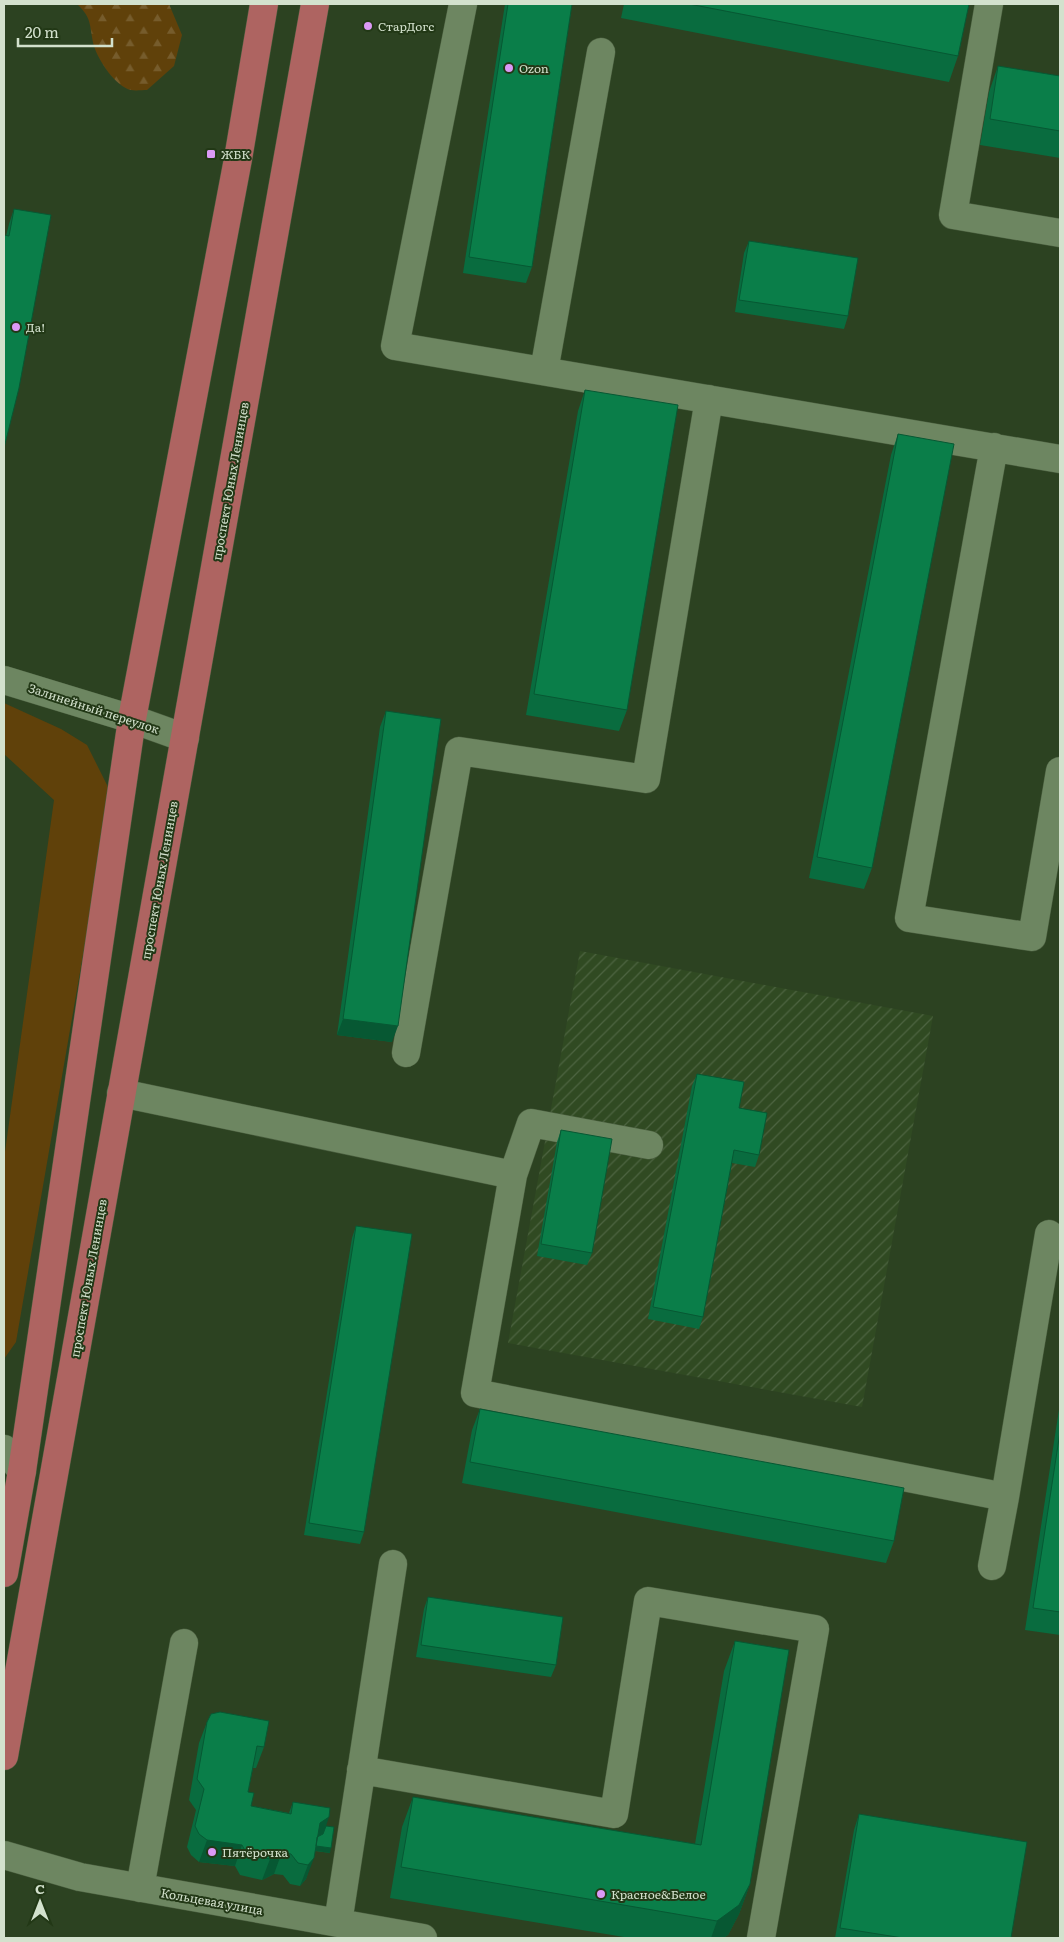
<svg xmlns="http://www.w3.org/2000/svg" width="1064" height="1942" font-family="Literata,serif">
	<defs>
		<pattern id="industrial-furrows" width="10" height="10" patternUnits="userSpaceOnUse" patternTransform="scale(1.25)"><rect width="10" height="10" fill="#304a22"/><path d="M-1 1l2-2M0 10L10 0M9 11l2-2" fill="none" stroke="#4d6441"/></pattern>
		<pattern id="forest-firs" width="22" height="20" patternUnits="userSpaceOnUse" patternTransform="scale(1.25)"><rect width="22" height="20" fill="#60410a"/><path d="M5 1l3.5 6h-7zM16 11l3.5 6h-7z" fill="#765c2c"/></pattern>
	</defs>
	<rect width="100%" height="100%" fill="#2c4221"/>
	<path fill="url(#industrial-furrows)" d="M580 951 933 1016 862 1407 508 1343Z"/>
	<path fill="#60410a" d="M4 703 61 729 87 745 111 793 16 1342 4 1359V1159L54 800 4 754Z"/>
	<path fill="url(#forest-firs)" d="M77 4H169L182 35 174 66 147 90C142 90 136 91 131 90 116 87 98 60 94 46 89 26 93 19 77 4Z"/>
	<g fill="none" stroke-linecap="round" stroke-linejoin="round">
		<defs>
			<path id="minor" d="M463 4 395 346 1060 459
				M989 4 953 215 1060 233
				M544 371 601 52
				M994 447 909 918 1032 937 1060 771
				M4 680 132 719 185 738
				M406 1053 459 751 646 779 709 399
				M121 1093 513 1175 475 1393 1005 1497 1049 1234
				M513 1175 531 1123 649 1145
				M4 1449 22 1471
				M992 1566 1005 1497
				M361 1770 614 1814 648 1601 815 1629 761 1938
				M4 1855 80 1877 423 1938
				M140 1888 184 1643
				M338 1923 393 1564"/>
			<path id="major" d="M4 1573 22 1471 132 719 238 159 264 4
				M4 1756 315 4"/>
		</defs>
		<use href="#minor" stroke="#495d3e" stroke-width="29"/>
		<use href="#major" stroke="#495d3e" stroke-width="29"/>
		<use href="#minor" stroke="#6d8661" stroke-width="28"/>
		<use href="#major" stroke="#ae6461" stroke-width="28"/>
	</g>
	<path fill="#096c3f" d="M505 4H572L532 267 526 283 463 273Z
		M624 4H969L958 56 949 82 621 18Z
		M998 66 1060 76V158L980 145 989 92Z
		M14 209 4 448 6 236 9 224Z
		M749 241 848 316 844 329 735 312 744 253Z
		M585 390 627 710 619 731 526 715 578 411Z
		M898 434 872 868 864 889 809 878 891 455Z
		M386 711 392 1042 337 1035 380 727Z
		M697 1074 739 1108 759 1155 755 1167 732 1163 703 1317 699 1329 648 1319 692 1086Z
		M561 1130 592 1253 587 1265 537 1256 557 1142Z
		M356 1226 364 1532 360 1544 304 1535 352 1238Z
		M1060 1403V1635L1025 1630Z
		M480 1409 894 1541 886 1563 462 1483 472 1430Z
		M428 1597 556 1665 551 1677 416 1657 424 1609Z
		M735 1641 750 1884 739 1914 728 1935 723 1938H630L390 1898 402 1827 413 1797 695 1844 724 1671Z
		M207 1722 264 1747 256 1768H253L248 1792 251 1806 289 1813 293 1802 326 1826 330 1853 315 1851 306 1879 300 1886 290 1884 283 1875 274 1874 262 1880 240 1875 235 1866 199 1862 191 1855 187 1847 196 1810 189 1800 199 1743Z
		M859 1814 1011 1938H835L854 1830Z"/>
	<path fill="#075833" d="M343 1019 398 1026 392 1042 337 1035Z
		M329 1817 322 1838 313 1843 320 1823Z
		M207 1840 242 1845 235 1866 199 1862Z
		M313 1846 331 1848 330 1853 311 1850Z
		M282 1852 274 1874 262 1880 270 1859Z
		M314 1858 306 1879 300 1886 308 1865Z
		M750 1884 739 1914 728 1935 723 1938H711L717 1921Z"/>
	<path fill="#0a7e49" stroke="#075833" d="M508 4H572L532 267 469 257Z
		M689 4H969L958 56Z
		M998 66 1060 76V131L990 119Z
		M14 209 51 215 19 388 4 448V235L9 236Z
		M749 241 858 258 848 316 739 300Z
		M585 390 678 405 627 710 534 694Z
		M898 434 954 444 872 868 817 857Z
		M386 711 441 719 398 1026 343 1019Z
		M697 1074 744 1082 739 1108 767 1113 759 1155 734 1150 703 1317 653 1307Z
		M561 1130 612 1139 592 1253 541 1244Z
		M356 1226 412 1234 364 1532 309 1523Z
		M480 1409 904 1488 894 1541 470 1462Z
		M1060 1432V1612L1033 1608Z
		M428 1597 563 1617 556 1665 421 1645Z
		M735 1641 789 1650 750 1884 739 1905 717 1921 401 1867 413 1797 701 1845Z
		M220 1712 269 1721 264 1747 257 1746 248 1792 254 1793 251 1806 291 1814 293 1802 330 1808 329 1817 320 1823 314 1858 308 1865 298 1863 291 1854 282 1852 270 1859 247 1854 242 1845 207 1840 199 1834 195 1826 204 1789 197 1779 207 1722 211 1714Z
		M859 1814 1027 1842 1011 1938H903L840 1928Z
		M326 1826 334 1827 331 1848 316 1846 317 1837 323 1834Z"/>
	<g fill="#db99f6" stroke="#223816" stroke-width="2">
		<circle cx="368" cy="26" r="5"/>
		<circle cx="509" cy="68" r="5"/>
		<rect x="206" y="149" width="10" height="10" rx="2.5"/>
		<circle cx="16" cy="327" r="5"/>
		<circle cx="212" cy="1852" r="5"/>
		<circle cx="601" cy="1894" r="5"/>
	</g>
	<g text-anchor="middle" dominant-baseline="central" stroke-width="4" stroke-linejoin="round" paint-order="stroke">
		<g font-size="12" fill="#d3e1cd" stroke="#223816" text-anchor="start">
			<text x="378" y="26">СтарДогс</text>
			<text x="519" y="68">Ozon</text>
			<text x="221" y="154">ЖБК</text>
			<text x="26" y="327">Да!</text>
			<text x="222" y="1852">Пятёрочка</text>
			<text x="611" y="1894">Красное&amp;Белое</text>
		</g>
		<g font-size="12" fill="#d3e1cd" stroke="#223816">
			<text transform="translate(230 481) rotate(-80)">проспект Юных Ленинцев</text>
			<text transform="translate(94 708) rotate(18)">Залинейный переулок</text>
			<text transform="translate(159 880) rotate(-80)">проспект Юных Ленинцев</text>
			<text transform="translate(88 1278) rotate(-80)">проспект Юных Ленинцев</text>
			<text transform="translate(212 1901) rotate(10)">Кольцевая улица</text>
		</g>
	</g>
	<rect width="1064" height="1942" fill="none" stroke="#d3e1cd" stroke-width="10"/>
	<g transform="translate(40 1902)" stroke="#223816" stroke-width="4" paint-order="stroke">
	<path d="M0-4L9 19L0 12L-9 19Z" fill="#d3e1cd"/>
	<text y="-8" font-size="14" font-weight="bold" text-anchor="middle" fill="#d3e1cd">С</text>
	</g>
	<path d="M18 38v8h94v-8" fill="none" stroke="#d3e1cd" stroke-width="2.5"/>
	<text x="25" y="38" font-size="15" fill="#d3e1cd" stroke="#223816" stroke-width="4" paint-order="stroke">20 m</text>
</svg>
